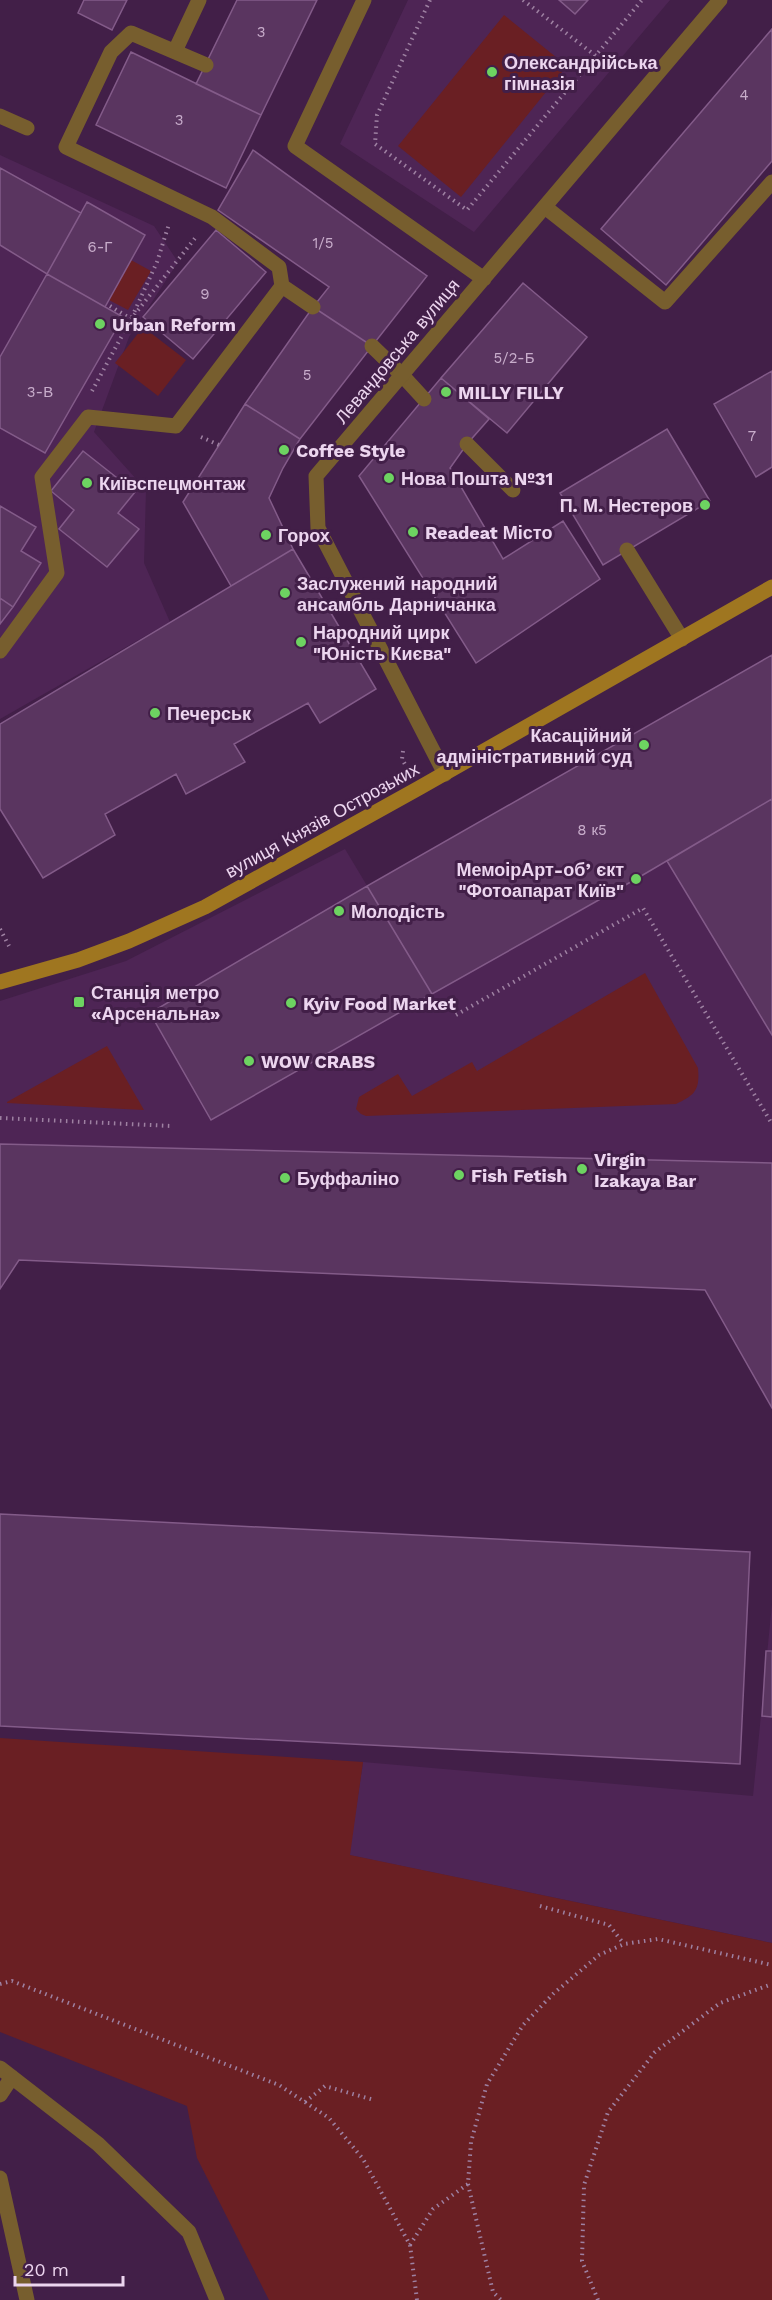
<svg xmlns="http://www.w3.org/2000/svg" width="772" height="2300" font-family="'Work Sans',sans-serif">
	<rect width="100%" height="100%" fill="#421f48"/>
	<path fill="#4e2555" d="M408 0H670L474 232 340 144Z
		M0 155 154 226 178 262 129 337 94 432 146 490 144 563 170 622 0 719Z
		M772 799V1408L705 1290 19 1260 0 1289V1001L126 961 345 849 432 994 636 879Z
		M772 1604V1943L349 1855 363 1762 753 1796Z"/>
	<path fill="#6a1f23" d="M504 15 567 66 461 197 398 146Z
		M131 260 151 271 128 310 109 300Z
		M143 327 186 360 158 396 115 363Z
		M645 973 698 1068C700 1090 695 1095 676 1104L366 1116 361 1114 356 1109 359 1097 398 1074 412 1096 472 1062 477 1071Z
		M107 1046 144 1110 7 1103V1102Z
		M0 1738 363 1762 350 1855 772 1943V2300H269L197 2158 187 2106 0 2032Z"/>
	<path fill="#5a3560" stroke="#835b89" stroke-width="1.5" d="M84 0H127L112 30 78 13Z
		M237 0H317L261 115 196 84Z
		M559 0H588L575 14Z
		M772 29V161L666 285 601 229Z
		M131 52 261 115 226 188 96 125Z
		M253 150 427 276 372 346 313 307 329 287 218 210Z
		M0 168 81 213 47 274 0 245Z
		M87 202 145 235 105 307 47 274Z
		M216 230 266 272 193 359 143 317Z
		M47 274 123 317 45 453 0 428V357Z
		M523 283 587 337 507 433 441 378Z
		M313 307 372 346 300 439 245 404Z
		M772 371V467L756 477 714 404Z
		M441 378 489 419 467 444 450 468 503 559 563 521 600 579 476 663 359 476Z
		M245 404 300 439 283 468 269 498 293 549 231 586 183 502Z
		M667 429 710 501 603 565 560 493Z
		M83 451 135 492 118 513 139 529 107 567 59 529 74 510 51 491Z
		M0 506 36 527 21 551 41 563 13 607 0 598Z
		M293 549 376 689 320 723 308 703 234 744 245 762 186 794 176 774 105 814 115 835 43 878 0 809V724Z
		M0 598 13 607 0 624Z
		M772 655V799L636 879 432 994 367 886Z
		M772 799V1035L667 861Z
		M367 886 432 994 211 1120 150 1013Z
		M0 1144 772 1163V1408L705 1290 19 1260 0 1289Z
		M0 1514 750 1552 740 1764 0 1726Z
		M766 1651H772V1717L762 1716Z"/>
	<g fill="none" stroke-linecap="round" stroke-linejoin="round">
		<path stroke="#9e81a2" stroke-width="4" stroke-dasharray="1.5 4.5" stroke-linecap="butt" d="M430 0 377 115 375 144 467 210 642 0
			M523 0 596 56
			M110 306 131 319 196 237
			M92 391 131 319 157 262 169 224
			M201 437 219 445
			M403 751 402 759 406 766
			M0 929 9 946
			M456 1015 643 908 772 1124
			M0 1118 171 1126
			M540 1906 609 1925 624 1944
			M0 1984 12 1981 279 2085 329 2118 363 2159 410 2245 417 2300
			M305 2102 325 2086 374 2100
			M468 2184 493 2292 501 2300
			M410 2245 433 2209 468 2184 471 2142 487 2084 523 2025 553 1994 599 1955 624 1944 658 1939 772 1965
			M598 2300 582 2261 584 2185 608 2112 655 2052 720 2003 772 1984"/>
		<path stroke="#775e2e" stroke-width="15" d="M175 51 199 0
			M206 65 131 33 111 52 66 147 212 217 279 267 282 286 313 307
			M0 116 27 128
			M545 207 665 302 772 182
			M372 346 402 375 424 399
			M467 444 513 490
			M627 550 682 639
			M0 651 57 573 42 477 88 417 176 426 282 286
			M0 2068 98 2144 189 2232 217 2300
			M0 2095 12 2077
			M0 2178 27 2300"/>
		<path stroke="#775e2e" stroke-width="15" d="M364 0 295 146 484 279
			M445 774 318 528 316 476 720 0"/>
		<path stroke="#9f7620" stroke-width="15" d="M0 982 78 960 129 941 205 907 419 788 772 587"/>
	</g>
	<g fill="#6dd361" stroke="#421f48" stroke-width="2">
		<circle cx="492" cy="72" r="6"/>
		<circle cx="100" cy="324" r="6"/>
		<circle cx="446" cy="392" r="6"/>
		<circle cx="284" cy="450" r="6"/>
		<circle cx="389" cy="478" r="6"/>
		<circle cx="87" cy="483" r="6"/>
		<circle cx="705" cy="505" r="6"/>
		<circle cx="413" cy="532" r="6"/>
		<circle cx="266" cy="535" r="6"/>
		<circle cx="285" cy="593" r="6"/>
		<circle cx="301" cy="642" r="6"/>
		<circle cx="155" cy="713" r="6"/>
		<circle cx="644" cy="745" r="6"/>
		<circle cx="636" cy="879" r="6"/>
		<circle cx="339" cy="911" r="6"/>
		<rect x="73" y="996" width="12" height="12" rx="3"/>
		<circle cx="291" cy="1003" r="6"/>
		<circle cx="249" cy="1061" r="6"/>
		<circle cx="582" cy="1169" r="6"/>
		<circle cx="459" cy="1175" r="6"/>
		<circle cx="285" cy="1178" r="6"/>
	</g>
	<g text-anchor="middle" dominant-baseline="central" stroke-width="6" stroke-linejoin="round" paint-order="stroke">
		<g font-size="15" fill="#c8adcb">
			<text x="261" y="32">3</text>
			<text x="744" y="95">4</text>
			<text x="179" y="120">3</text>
			<text x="323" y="243">1/5</text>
			<text x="100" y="247">6-Г</text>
			<text x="205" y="294">9</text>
			<text x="514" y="358">5/2-Б</text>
			<text x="307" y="375">5</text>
			<text x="40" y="392">3-В</text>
			<text x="752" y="436">7</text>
			<text x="592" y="830">8 к5</text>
		</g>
		<g font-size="18" font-weight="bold" fill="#ecd5ef" stroke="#421f48" text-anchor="start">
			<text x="504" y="62">Олександрійська<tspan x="504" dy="21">гімназія</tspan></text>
			<text x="112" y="324">Urban Reform</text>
			<text x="458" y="392">MILLY FILLY</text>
			<text x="296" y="450">Coffee Style</text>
			<text x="401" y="478">Нова Пошта №31</text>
			<text x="99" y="483">Київспецмонтаж</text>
			<text x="693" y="505" text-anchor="end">П. М. Нестеров</text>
			<text x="425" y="532">Readeat Місто</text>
			<text x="278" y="535">Горох</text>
			<text x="297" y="583">Заслужений народний<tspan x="297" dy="21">ансамбль Дарничанка</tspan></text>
			<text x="313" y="632">Народний цирк<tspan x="313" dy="21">"Юність Києва"</tspan></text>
			<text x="167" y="713">Печерськ</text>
			<text x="632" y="735" text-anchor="end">Касаційний<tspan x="632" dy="21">адміністративний суд</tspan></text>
			<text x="624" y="869" text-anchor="end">МемоірАрт-обʼєкт<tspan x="624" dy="21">"Фотоапарат Київ"</tspan></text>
			<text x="351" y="911">Молодiсть</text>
			<text x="91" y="992">Станція метро<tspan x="91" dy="21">«Арсенальна»</tspan></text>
			<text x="303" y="1003">Kyiv Food Market</text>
			<text x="261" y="1061">WOW CRABS</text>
			<text x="594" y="1159">Virgin<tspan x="594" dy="21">Izakaya Bar</tspan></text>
			<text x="471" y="1175">Fish Fetish</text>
			<text x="297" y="1178">Буффаліно</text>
		</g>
		<g font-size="18" fill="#ecd5ef" stroke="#421f48">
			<text transform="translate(397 351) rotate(-50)">Левандовська вулиця</text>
			<text transform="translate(322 820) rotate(-29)">вулиця Князів Острозьких</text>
		</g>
	</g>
	<path d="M15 2276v9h108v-9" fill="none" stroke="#ecd5ef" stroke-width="3"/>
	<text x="24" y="2276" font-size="18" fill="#ecd5ef" stroke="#421f48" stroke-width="4.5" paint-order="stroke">20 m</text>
</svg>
